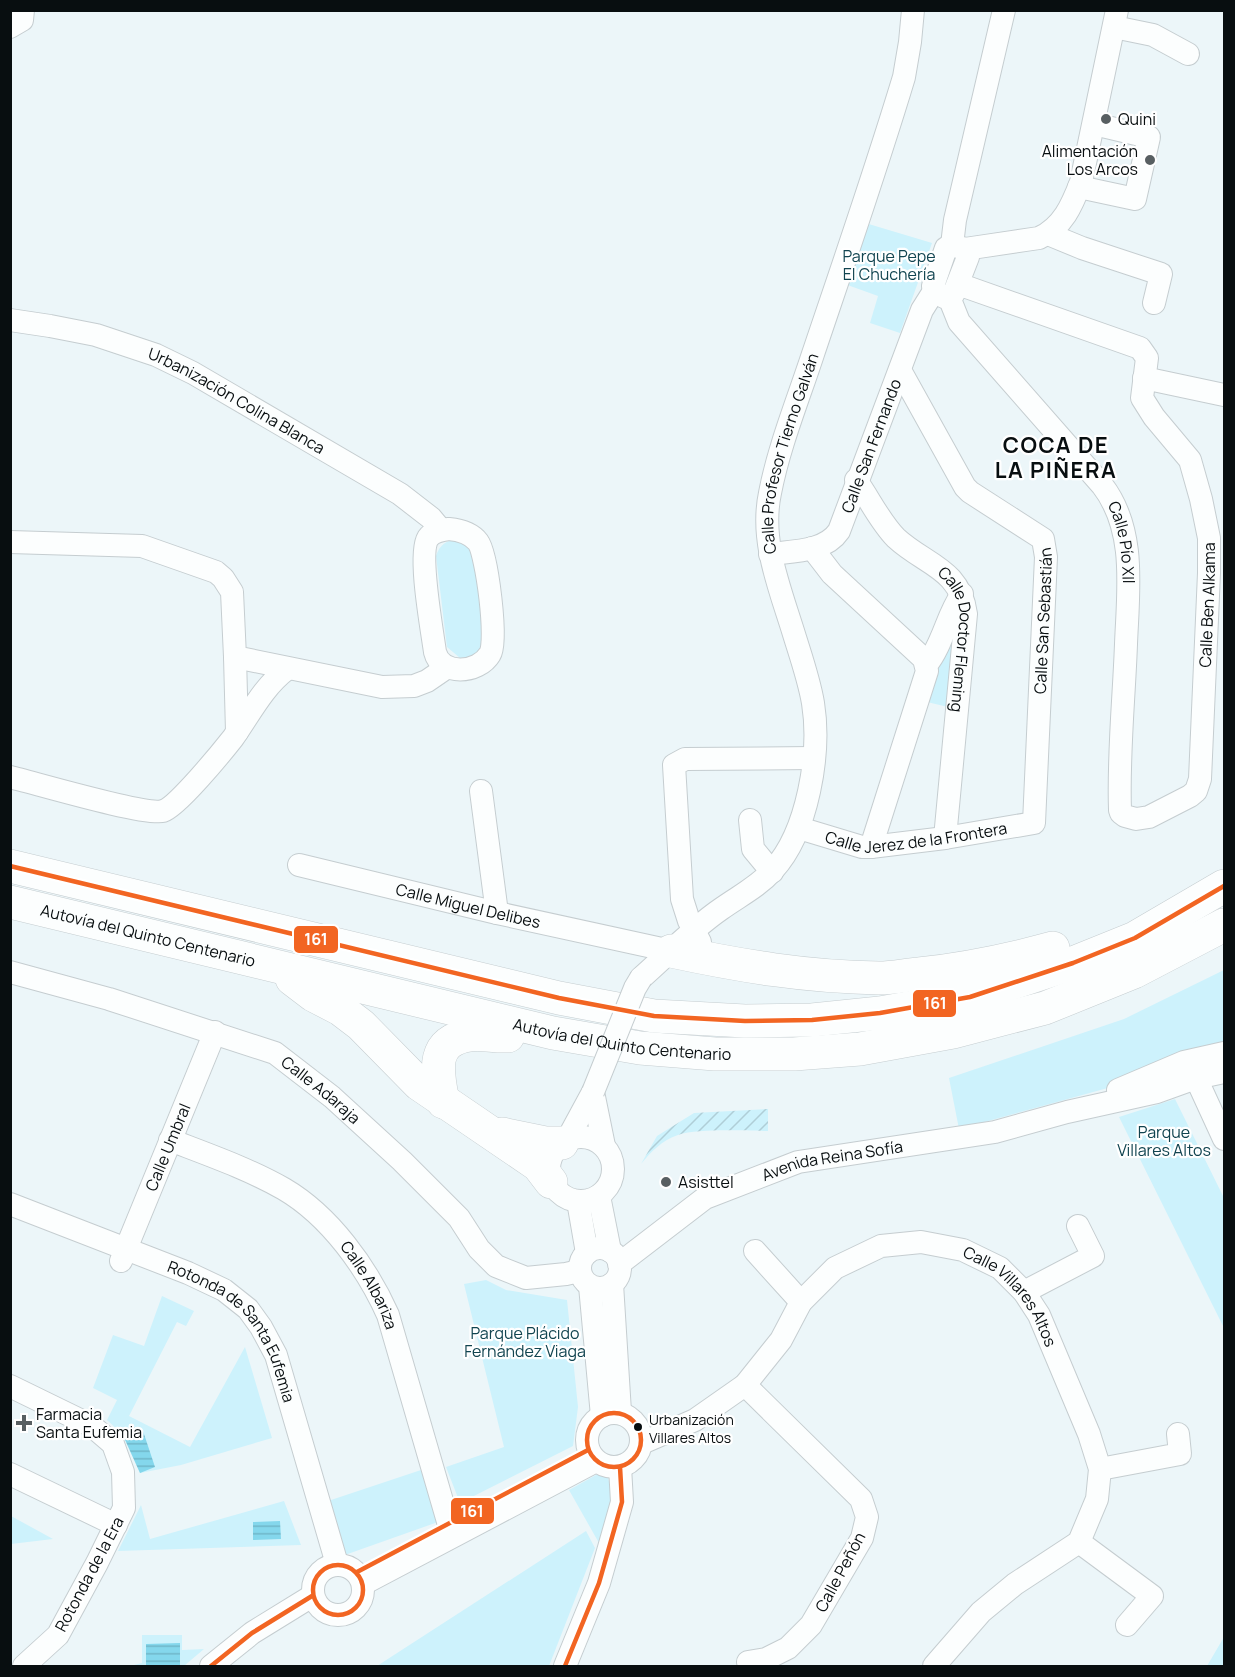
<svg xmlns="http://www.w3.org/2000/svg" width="1235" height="1677" font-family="Manrope,sans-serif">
	<defs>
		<pattern id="garden-furrows" width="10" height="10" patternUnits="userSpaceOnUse" patternTransform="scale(1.5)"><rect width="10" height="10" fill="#cdf2fc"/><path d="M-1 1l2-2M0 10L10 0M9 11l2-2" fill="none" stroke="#afced7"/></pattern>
		<pattern id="water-rules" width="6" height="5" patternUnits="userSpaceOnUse" patternTransform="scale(1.5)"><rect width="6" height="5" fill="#84d7ec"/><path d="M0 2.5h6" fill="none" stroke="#70b7c9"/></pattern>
	</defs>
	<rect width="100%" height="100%" fill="#ecf6f9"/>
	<path fill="#cdf2fc" d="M862 222 932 243 900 333 870 323 878 296 842 283Z
		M458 539 475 553 485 640C480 653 473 657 460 658L447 647 436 556C440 544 446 541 458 539Z
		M954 616 952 708 923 701Z
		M1224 970V1056L959 1129 949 1078 1124 1019Z
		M1175 1099 1224 1198V1328L1119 1117Z
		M486 1280 506 1290 567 1300 578 1407 573 1446 460 1503 446 1467 504 1447 464 1284Z
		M162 1296 194 1311 186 1326 177 1322 129 1416 190 1447 245 1347 272 1438 181 1465 140 1473 122 1434 107 1420 117 1400 93 1388 113 1335 144 1346Z
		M424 1469 438 1522 342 1556 328 1501Z
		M605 1470C617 1495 608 1519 599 1543L569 1490Z
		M284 1501 301 1545 118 1551 141 1505 150 1539Z
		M10 1516H11L53 1539 11 1544Z
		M586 1531 595 1548 549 1666H377Z
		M142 1635H182V1650L204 1649 184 1666H130L142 1663Z
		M1224 1637V1666H1207Z"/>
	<path fill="url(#garden-furrows)" d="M768 1109V1131C744 1131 700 1128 678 1135 662 1140 651 1152 641 1164L657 1136 694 1113Z"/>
	<path fill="url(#water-rules)" d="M133 1427 143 1431 155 1467 140 1473 122 1433Z
		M280 1521 281 1539 253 1540V1522Z
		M180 1643V1665L146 1666V1644Z"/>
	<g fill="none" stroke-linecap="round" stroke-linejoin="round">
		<defs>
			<g id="minor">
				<path d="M10 27 22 20 23 10"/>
				<path d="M1114 27 1153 35 1188 54"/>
				<path d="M1079 187 1135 199 1149 137 1094 124"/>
				<path d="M1048 234 1082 248 1161 274 1154 303"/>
				<path d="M952 245 955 220 1004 10"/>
				<path d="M952 245 965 249 968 257 954 293 949 297H944L934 291 933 286 946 248Z"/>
				<path d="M965 249 1039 238C1063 227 1072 205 1081 182L1117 10"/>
				<path id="s1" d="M949 297 959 322 1102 485C1137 530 1128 591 1126 644 1124 699 1118 755 1120 810L1121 813 1125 816 1136 819 1149 817 1190 796 1196 791 1200 779 1209 573V538L1201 499 1190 460 1154 417 1142 398 1147 358 1140 348 958 284"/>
				<path id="s2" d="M10 320 50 326 96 335 156 355 193 373 400 494 431 518 441 530"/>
				<path d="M1144 378 1224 395"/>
				<path id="s3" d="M856 480C869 498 880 522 896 538 925 565 960 568 966 614L945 838"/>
				<path d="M449 529C460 530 471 533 478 542 487 554 498 642 490 654 478 674 441 676 435 652 432 630 418 554 428 538 433 531 441 530 449 529Z"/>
				<path d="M10 542 142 546 216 572 223 578 232 592 235 657 382 687 414 686 427 681 446 668"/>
				<path d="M812 548 832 574 924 659 927 671 871 847"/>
				<path id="s4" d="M770 554C793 551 825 552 839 531L922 310 934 291"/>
				<path d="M235 657 237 732"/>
				<path d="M927 664C943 644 947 615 962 594"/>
				<path d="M10 777C35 783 146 816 163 811 177 807 222 752 233 738 250 714 263 687 287 669"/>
				<path d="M481 791 497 913"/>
				<path d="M750 820 753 849 772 872"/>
				<path id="s5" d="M799 828 862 847H871L945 838 1034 823 1046 557 1043 539 970 492 965 487 900 370"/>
				<path id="s6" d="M299 865 497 913 671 951"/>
				<path d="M700 942 689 921 682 899 674 765 685 759 813 758"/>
				<path id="s7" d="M10 972 109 999 275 1053 332 1097 402 1161 459 1218 479 1249 496 1266 526 1278 566 1274 579 1271"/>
				<path id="s8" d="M641 978C667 955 692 929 721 909 739 896 758 887 773 870 808 832 821 753 813 703 809 679 800 654 793 631 779 586 760 540 770 493 779 446 798 400 813 354 844 262 876 170 904 77L910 42 913 10"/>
				<path d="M1188 1068 1196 1078 1224 1139"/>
				<path d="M1118 1090 1184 1062 1224 1053"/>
				<path d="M593 1092 604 1146"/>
				<circle cx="581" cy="1169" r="32"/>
				<path id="s9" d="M170 1140C209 1155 249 1169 284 1189 330 1216 367 1268 388 1315L449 1525"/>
				<path d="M567 1140 593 1092"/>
				<path d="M599 1196 610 1251"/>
				<path d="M578 1201 587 1253"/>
				<path id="s10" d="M10 1204 188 1273 224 1290 248 1309 261 1327 276 1355 337 1564"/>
				<circle cx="600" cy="1268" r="20"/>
				<path d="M755 1251 801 1302"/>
				<path id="s11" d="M121 1261 215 1032"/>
				<path id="s12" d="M619 1264 705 1198 798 1162 995 1132 1067 1112 1157 1092 1196 1078 1224 1072"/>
				<path d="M612 1284 620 1412"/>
				<path d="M590 1286 602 1416"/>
				<path d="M1024 1292 1093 1256 1078 1226"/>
				<path d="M745 1385 861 1499 867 1517 862 1538 811 1625 788 1648 766 1659 748 1662"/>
				<path d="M10 1386 92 1426 113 1444 123 1472 124 1508 97 1563 58 1635 24 1666"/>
				<circle cx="614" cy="1440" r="27"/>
				<path id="s13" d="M642 1443 695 1420 745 1385 781 1340 801 1302 835 1268 881 1246 921 1242 963 1250 1000 1268 1024 1292 1039 1315 1089 1434 1100 1469 1097 1499 1079 1542 1015 1584 981 1612 934 1666"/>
				<path d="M1100 1469 1180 1454 1178 1434"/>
				<path d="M10 1474 116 1525"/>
				<path d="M1079 1542 1152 1596 1127 1625"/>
				<circle cx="338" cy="1590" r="25"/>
				<path d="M363 1584 596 1461"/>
				<path d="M211 1666 252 1633 312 1596"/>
				<path d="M565 1666 599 1583 622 1502 620 1467"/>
			</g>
			<g id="highway">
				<path d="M10 866 559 998 654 1016 745 1021 812 1020 880 1013 970 997 1073 963 1135 938 1224 886"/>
				<path id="s14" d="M10 902 553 1033 640 1048 715 1054H794L860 1049 953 1032 1045 1008 1134 972 1224 925"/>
				<path d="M671 951C741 966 807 977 879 978 892 978 906 975 919 974 965 969 1009 960 1053 948"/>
				<path d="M292 979 313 995 340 1009 361 1025 419 1084 538 1165 551 1182"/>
				<path d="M443 1102C437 1071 430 1041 470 1035 482 1033 496 1037 508 1036"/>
				<path d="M502 1134 545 1143H562"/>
			</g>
		</defs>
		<use href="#minor" stroke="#c5cdd0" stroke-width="24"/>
		<use href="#highway" stroke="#c5cdd0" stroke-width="34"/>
		<use href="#minor" stroke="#fcfefe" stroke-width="22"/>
		<use href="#highway" stroke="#fcfefe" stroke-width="33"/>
		<defs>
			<path id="minor-bridge" d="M593 1092 635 988 641 978"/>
		</defs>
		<use href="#minor-bridge" stroke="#c5cdd0" stroke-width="24" stroke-linecap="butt"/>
		<use href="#minor-bridge" stroke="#fcfefe" stroke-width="22"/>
		<defs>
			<path id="bus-1" d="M10 866 559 998 654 1016 745 1021 812 1020 880 1013 970 997 1073 963 1135 938 1224 886
				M587 1440a27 27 0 1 1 54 0a27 27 0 1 1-54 0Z
				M313 1590a25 25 0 1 1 50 0a25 25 0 1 1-50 0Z
				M357 1572 588 1450
				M211 1666 252 1633 312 1596
				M565 1666 599 1583 622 1502 620 1467"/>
		</defs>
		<use href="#bus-1" stroke="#fff" stroke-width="9"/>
		<use href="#bus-1" stroke="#f26522" stroke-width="4.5"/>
	</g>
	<g fill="#585f62" stroke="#fff" stroke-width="2">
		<circle cx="1106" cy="119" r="6"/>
		<circle cx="1150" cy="160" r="6"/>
		<circle cx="666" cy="1182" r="6"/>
		<path d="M21 1414h6v6h6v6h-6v6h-6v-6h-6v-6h6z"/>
	</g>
	<circle fill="#080e10" stroke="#fff" stroke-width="2" cx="638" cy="1427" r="5"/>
	<g text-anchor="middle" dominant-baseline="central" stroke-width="4.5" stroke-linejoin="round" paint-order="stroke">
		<g font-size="14" fill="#080e10" stroke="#fff" text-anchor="start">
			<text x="649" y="1419">Urbanización<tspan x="649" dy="18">Villares Altos</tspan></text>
		</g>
		<g font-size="16" fill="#080e10" stroke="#fff" text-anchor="start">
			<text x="1118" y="119">Quini</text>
			<text x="1138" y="151" text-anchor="end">Alimentación<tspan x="1138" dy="18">Los Arcos</tspan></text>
			<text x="678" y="1182">Asisttel</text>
			<text x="36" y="1414">Farmacia<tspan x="36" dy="18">Santa Eufemia</tspan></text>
		</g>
		<g font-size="16" fill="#114450" stroke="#fff">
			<text x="889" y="256">Parque Pepe<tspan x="889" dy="18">El Chuchería</tspan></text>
			<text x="1164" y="1132">Parque<tspan x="1164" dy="18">Villares Altos</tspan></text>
			<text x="525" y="1333">Parque Plácido<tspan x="525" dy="18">Fernández Viaga</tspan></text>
		</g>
		<g font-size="16" fill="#080e10" stroke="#fff">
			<text stroke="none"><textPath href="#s2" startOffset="243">Urbanización Colina Blanca</textPath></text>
			<text stroke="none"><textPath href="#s4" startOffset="166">Calle San Fernando</textPath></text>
			<text stroke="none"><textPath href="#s8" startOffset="606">Calle Profesor Tierno Galván</textPath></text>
			<text stroke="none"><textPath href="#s1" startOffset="306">Calle Pío XII</textPath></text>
			<text stroke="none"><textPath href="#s1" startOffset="848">Calle Ben Alkama</textPath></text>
			<text stroke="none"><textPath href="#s5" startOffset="442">Calle San Sebastián</textPath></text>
			<text stroke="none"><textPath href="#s3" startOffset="201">Calle Doctor Fleming</textPath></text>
			<text stroke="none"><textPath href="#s5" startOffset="120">Calle Jerez de la Frontera</textPath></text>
			<text stroke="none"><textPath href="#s6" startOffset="174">Calle Miguel Delibes</textPath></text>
			<text stroke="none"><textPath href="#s14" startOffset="142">Autovía del Quinto Centenario</textPath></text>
			<text stroke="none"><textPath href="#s14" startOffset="628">Autovía del Quinto Centenario</textPath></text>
			<text stroke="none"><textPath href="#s7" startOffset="336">Calle Adaraja</textPath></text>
			<text stroke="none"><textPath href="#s11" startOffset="123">Calle Umbral</textPath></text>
			<text stroke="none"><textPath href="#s12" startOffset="242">Avenida Reina Sofía</textPath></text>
			<text stroke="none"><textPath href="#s9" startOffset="255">Calle Albariza</textPath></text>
			<text stroke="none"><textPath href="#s13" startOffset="470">Calle Villares Altos</textPath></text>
			<text stroke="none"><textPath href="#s10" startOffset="267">Rotonda de Santa Eufemia</textPath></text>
			<text transform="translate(840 1572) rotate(-62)">Calle Peñón</text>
			<text transform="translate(89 1574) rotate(-62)">Rotonda de la Era</text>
		</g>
		<g font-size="22" font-weight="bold" letter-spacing="1.5" fill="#080e10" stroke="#fff">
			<text x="1056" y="445">COCA DE<tspan x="1056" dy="25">LA PIÑERA</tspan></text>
		</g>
	</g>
	<g stroke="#fff" stroke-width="2">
		<rect x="293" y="925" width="46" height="29" rx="6" fill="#f26522"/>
		<rect x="912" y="989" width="45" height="29" rx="6" fill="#f26522"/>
		<rect x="450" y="1497" width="45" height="28" rx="6" fill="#f26522"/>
	</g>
	<g font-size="16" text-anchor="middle" font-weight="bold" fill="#fff">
		<text x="316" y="945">161</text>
		<text x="935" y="1009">161</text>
		<text x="472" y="1517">161</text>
	</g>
	<rect width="1235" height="1677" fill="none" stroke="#080e10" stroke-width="24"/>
</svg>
